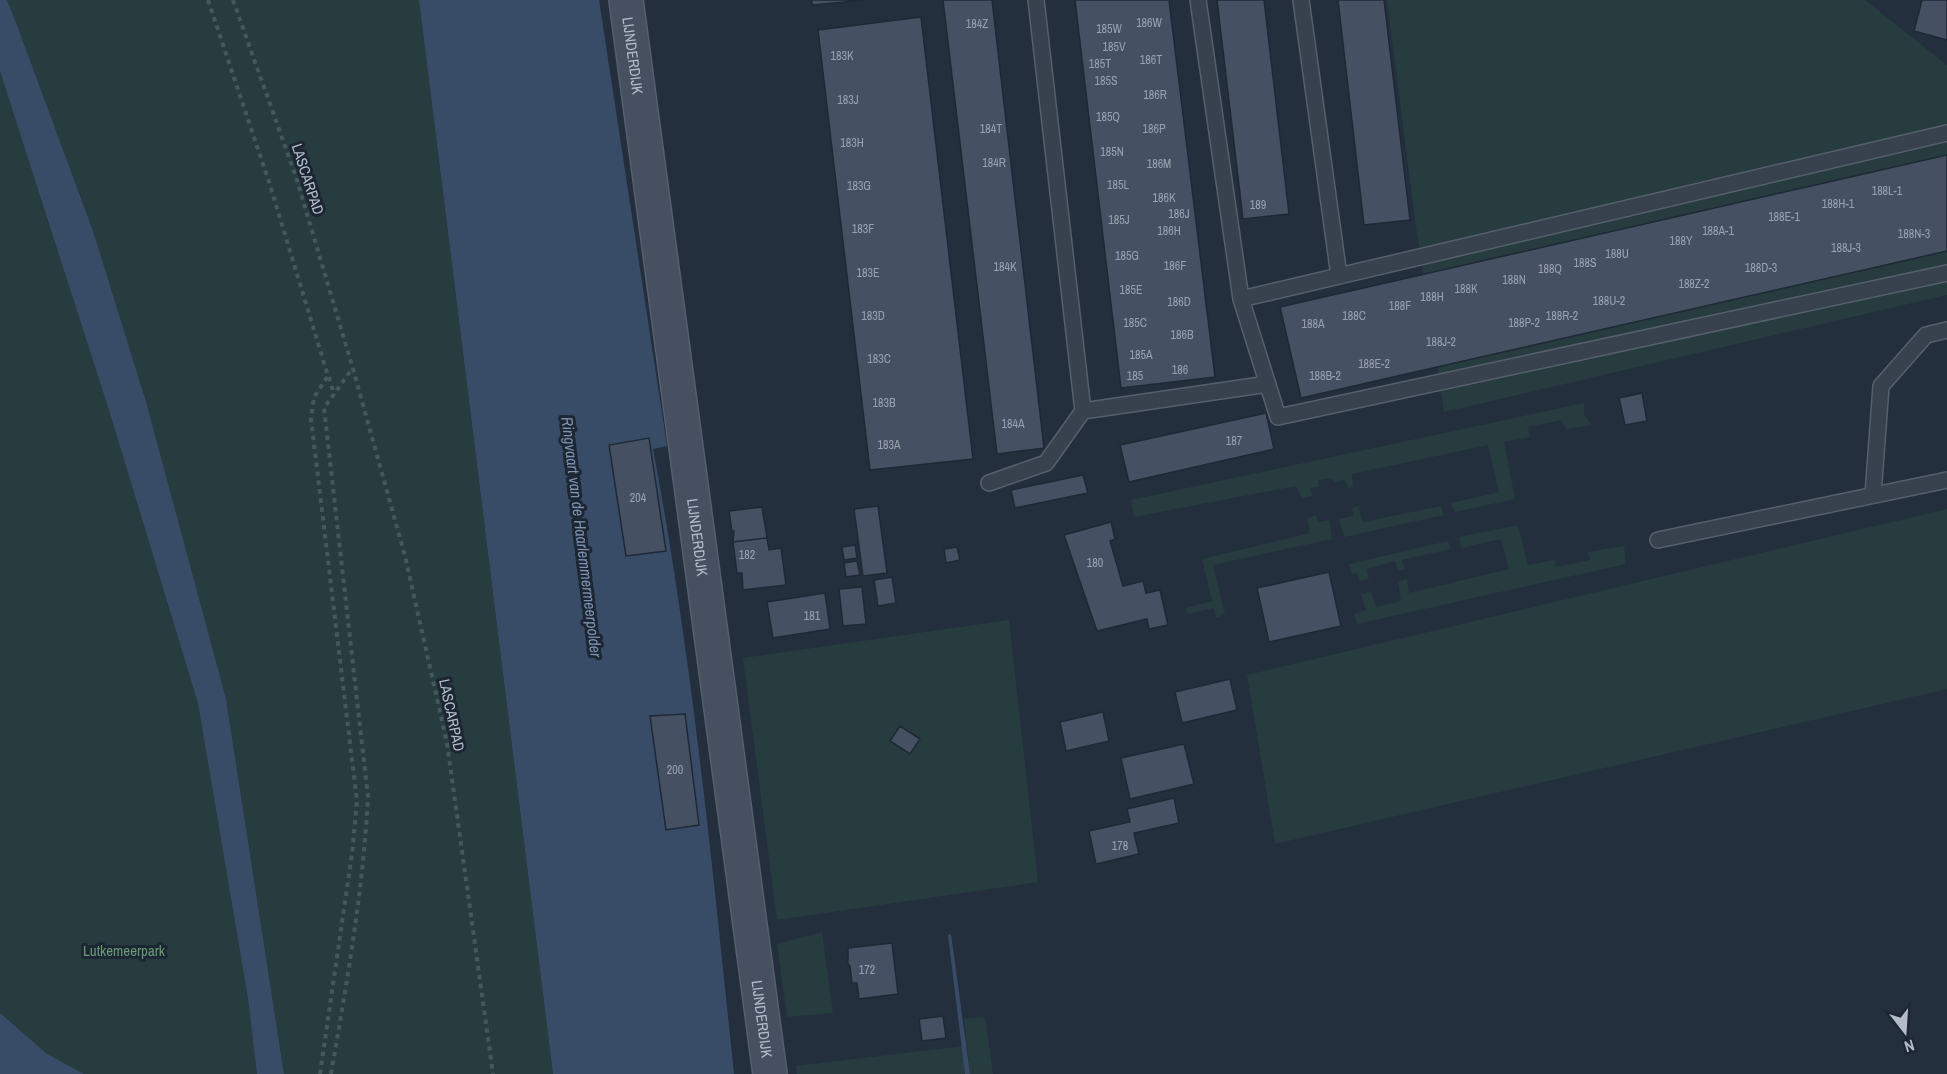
<svg xmlns="http://www.w3.org/2000/svg" width="1947" height="1074" font-family="'Archivo Narrow',sans-serif">
	<rect width="100%" height="100%" fill="#242f3e"/>
	<path fill="#263c3f" d="M7 0H419L553 1074H284L226 699 93 231Z
		M1387 0H1865L1947 65V295L1444 412 1416 227Z
		M0 37 218 739 267 1074H0Z
		M1584 403V414L1592 425 1566 429 1561 420 1528 427 1530 437 1504 442 1515 499 1455 512 1451 503 1499 492 1488 445 1352 474 1353 487 1348 488 1345 480 1334 483 1332 478 1318 480 1319 487 1310 488 1312 496 1302 498 1296 486 1134 517 1131 500Z
		M1358 506 1363 522 1441 506 1444 515 1344 537 1339 519 1353 516 1352 508Z
		M1947 509V689L1275 844 1247 675Z
		M1316 515 1318 522 1329 520 1332 539 1213 565 1225 614 1216 618 1214 608 1187 614 1186 608 1212 601 1202 559 1310 533 1307 518Z
		M1518 525 1528 565 1554 560 1556 567 1590 560 1588 552 1624 546 1626 564 1357 624 1354 614 1366 610 1361 594 1371 592 1376 607 1401 601 1398 582 1407 579 1409 593 1509 569 1501 539 1461 548 1459 537Z
		M1448 541 1451 549 1402 560 1404 569 1398 571 1395 561 1366 569 1369 579 1359 581 1358 573 1352 574 1349 564Z
		M1009 620 1038 882 777 920 743 658Z
		M822 932 833 1013 787 1017 777 944Z
		M985 1017 993 1074H970L964 1019Z
		M963 1046 965 1074H797L796 1066Z"/>
	<path fill="#394c67" d="M0 0H7L18 28 93 231 146 402 226 699 284 1074H257L248 998 198 703 109 410 0 71Z
		M419 0H599L667 446 653 449C692 655 712 865 734 1074H553Z
		M951 934 970 1074H965L948 935Z
		M0 1013 47 1054 84 1074H0Z"/>
	<path fill="#455162" stroke="#1f2835" stroke-width="1.5" d="M812 0H866L812 5Z
		M943 0H992L1044 448 997 454Z
		M1075 0H1169L1215 377 1121 388Z
		M1217 0H1264L1289 214 1243 219Z
		M1338 0H1384L1410 220 1364 225Z
		M1922 0H1947V40L1914 31Z
		M921 17 973 459 870 470 818 30Z
		M1947 155V251L1301 398 1280 307Z
		M1642 393 1647 421 1625 425 1619 398Z
		M1266 413 1274 449 1129 482 1120 445Z
		M649 438 666 551 626 556 609 445Z
		M1083 475 1088 493 1015 508 1011 490Z
		M878 506 887 573 863 576 854 509Z
		M762 507 767 538 733 542 734 531 732 532 729 511Z
		M1111 522 1115 539 1110 541 1123 586 1143 581 1146 593 1160 590 1168 625 1149 629 1147 619 1097 631 1064 535Z
		M767 538 769 550 781 548 786 585 743 590 742 573H737L733 542Z
		M855 545 857 558 844 560 842 547Z
		M957 547 960 560 946 563 944 549Z
		M857 561 860 575 846 577 844 563Z
		M1329 572 1341 626 1269 642 1257 588Z
		M892 577 896 603 878 606 874 580Z
		M862 587 866 624 843 626 839 589Z
		M825 593 830 629 773 638 767 602Z
		M1230 679 1237 710 1182 723 1175 692Z
		M1103 712 1109 741 1066 751 1060 722Z
		M685 714 699 825 666 830 650 716Z
		M900 726 920 739 910 754 890 741Z
		M1184 744 1194 784 1130 799 1121 758Z
		M1174 798 1179 823 1134 833 1139 854 1096 864 1089 831 1130 822 1127 809Z
		M892 943 898 994 859 999 857 983H852L850 966 848 964V948Z
		M943 1016 946 1038 922 1041 919 1019Z"/>
	<g fill="none" stroke-linecap="round" stroke-linejoin="round">
		<defs>
			<path id="lane" d="M1036 0 1083 411
				M1198 0 1241 299
				M1301 0 1339 276
				M1947 133 1241 299 1278 417 1947 273
				M989 483 1046 463 1083 411 1268 384
				M1873 495 1881 386 1926 335 1947 330
				M1658 540 1947 480"/>
			<g id="secondary">
				<path id="s1" d="M626 0 770 1074"/>
			</g>
		</defs>
		<use href="#lane" stroke="#565f6c" stroke-width="18"/>
		<use href="#secondary" stroke="#565f6c" stroke-width="36"/>
		<path stroke="#44595c" stroke-width="4" stroke-dasharray="4.5 4.5" stroke-linecap="butt" d="M208 0 270 185 328 376 314 397 311 419 357 801 352 854 320 1074
			M233 0 296 177 353 369 405 556 447 743 493 1074
			M329 377 334 395
			M331 1074C347 982 363 891 368 797L324 408 352 369"/>
		<use href="#lane" stroke="#38414e" stroke-width="15"/>
		<use href="#secondary" stroke="#465061" stroke-width="33"/>
	</g>
	<g text-anchor="middle" dominant-baseline="central" stroke-width="6" stroke-linejoin="round" paint-order="stroke">
		<g font-size="12" fill="#98a1af">
			<text x="1149" y="23">186W</text>
			<text x="977" y="24">184Z</text>
			<text x="1109" y="29">185W</text>
			<text x="1114" y="47">185V</text>
			<text x="842" y="56">183K</text>
			<text x="1151" y="60">186T</text>
			<text x="1100" y="64">185T</text>
			<text x="1106" y="81">185S</text>
			<text x="1155" y="95">186R</text>
			<text x="848" y="100">183J</text>
			<text x="1108" y="117">185Q</text>
			<text x="991" y="129">184T</text>
			<text x="1154" y="129">186P</text>
			<text x="852" y="143">183H</text>
			<text x="1112" y="152">185N</text>
			<text x="994" y="163">184R</text>
			<text x="1159" y="164">186M</text>
			<text x="1118" y="185">185L</text>
			<text x="859" y="186">183G</text>
			<text x="1887" y="191">188L-1</text>
			<text x="1164" y="198">186K</text>
			<text x="1838" y="204">188H-1</text>
			<text x="1258" y="205">189</text>
			<text x="1179" y="214">186J</text>
			<text x="1784" y="217">188E-1</text>
			<text x="1119" y="220">185J</text>
			<text x="863" y="229">183F</text>
			<text x="1169" y="231">186H</text>
			<text x="1718" y="231">188A-1</text>
			<text x="1914" y="234">188N-3</text>
			<text x="1681" y="241">188Y</text>
			<text x="1846" y="248">188J-3</text>
			<text x="1617" y="254">188U</text>
			<text x="1127" y="256">185G</text>
			<text x="1585" y="263">188S</text>
			<text x="1175" y="266">186F</text>
			<text x="1005" y="267">184K</text>
			<text x="1761" y="268">188D-3</text>
			<text x="1550" y="269">188Q</text>
			<text x="868" y="273">183E</text>
			<text x="1514" y="280">188N</text>
			<text x="1694" y="284">188Z-2</text>
			<text x="1466" y="289">188K</text>
			<text x="1131" y="290">185E</text>
			<text x="1432" y="297">188H</text>
			<text x="1609" y="301">188U-2</text>
			<text x="1179" y="302">186D</text>
			<text x="1400" y="306">188F</text>
			<text x="873" y="316">183D</text>
			<text x="1354" y="316">188C</text>
			<text x="1562" y="316">188R-2</text>
			<text x="1135" y="323">185C</text>
			<text x="1524" y="323">188P-2</text>
			<text x="1313" y="324">188A</text>
			<text x="1182" y="335">186B</text>
			<text x="1441" y="342">188J-2</text>
			<text x="1141" y="355">185A</text>
			<text x="879" y="359">183C</text>
			<text x="1374" y="364">188E-2</text>
			<text x="1180" y="370">186</text>
			<text x="1135" y="376">185</text>
			<text x="1325" y="376">188B-2</text>
			<text x="884" y="403">183B</text>
			<text x="1013" y="424">184A</text>
			<text x="1234" y="441">187</text>
			<text x="889" y="445">183A</text>
			<text x="638" y="498">204</text>
			<text x="747" y="555">182</text>
			<text x="1095" y="563">180</text>
			<text x="812" y="616">181</text>
			<text x="675" y="770">200</text>
			<text x="1120" y="846">178</text>
			<text x="867" y="970">172</text>
		</g>
		<g font-size="15" fill="#b4bcc9" stroke="#1d2633">
			<text stroke="none"><textPath href="#s1" startOffset="56">LIJNDERDIJK</textPath></text>
			<text transform="translate(308 179) rotate(72)">LASCARPAD</text>
			<text stroke="none"><textPath href="#s1" startOffset="542">LIJNDERDIJK</textPath></text>
			<text transform="translate(452 715) rotate(78)">LASCARPAD</text>
			<text stroke="none"><textPath href="#s1" startOffset="1028">LIJNDERDIJK</textPath></text>
		</g>
		<g font-size="15" fill="#6b9a76" stroke="#1d2633">
			<text x="124" y="950">Lutkemeerpark</text>
		</g>
		<g font-size="16" font-style="italic" fill="#7c92b1" stroke="#1d2633">
			<text transform="translate(582 537) rotate(83)">Ringvaart van de Haarlemmermeerpolder</text>
		</g>
	</g>
	<g transform="translate(1905 1032) rotate(163)" stroke="#1d2633" stroke-width="4.5" paint-order="stroke">
	<path d="M0-4.5L10 22L0 15L-10 22Z" fill="#b4bcc9"/>
	<text y="-9" font-size="16" font-weight="bold" text-anchor="middle" fill="#b4bcc9">N</text>
	</g>
</svg>
